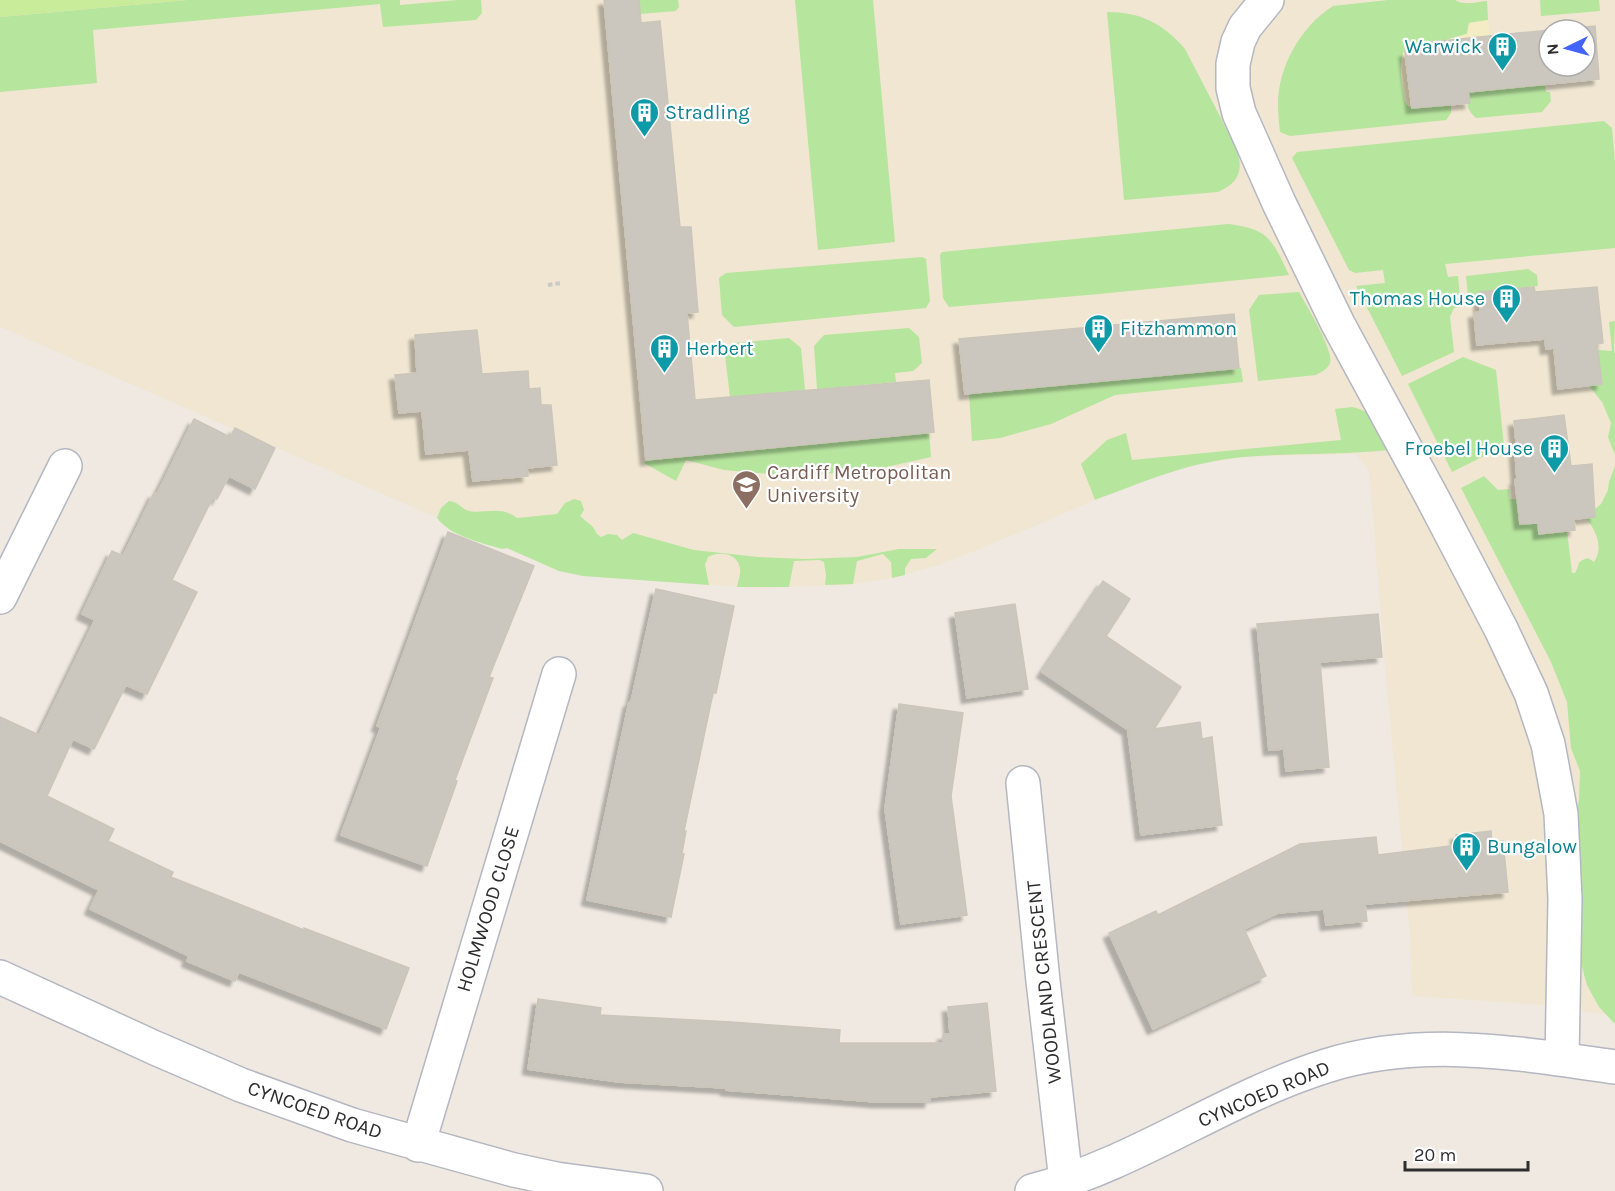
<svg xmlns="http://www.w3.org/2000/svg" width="1615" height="1191" font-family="Karla,sans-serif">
	<defs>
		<filter id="shadow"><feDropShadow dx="-5.5" dy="5.5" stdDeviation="1.5" flood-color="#0004"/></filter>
	</defs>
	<rect width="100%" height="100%" fill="#efe9e1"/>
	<path fill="#f0e6d1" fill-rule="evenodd" d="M0 0H1615V1016L1544 1005 1412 996 1410 934 1387 688 1369 470 1355 454 1243 457 1198 464 1159 475 1095 500 987 546 942 564 892 578 846 585 756 588 583 576 559 571 0 327ZM1549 30H1585V66H1549Z"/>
	<path fill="#b6e59e" d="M187 0H400V5L458 0H481L482 13 476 20 383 27 380 4 93 30 97 83 0 92V17Z
		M639 0H678L679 7 676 11 640 14Z
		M795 0H873L895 242 818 250Z
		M1388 0H1455C1463 6 1478 2 1487 1L1488 20 1469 23 1467 34 1406 51C1396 61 1403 87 1405 101L1407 105 1412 108 1451 105V113L1446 120 1290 136 1280 132C1279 123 1278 113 1278 104 1278 67 1301 26 1333 6Z
		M1540 0H1599L1600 11 1541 16Z
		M1107 12C1140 12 1163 23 1185 49L1237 149C1243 171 1240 182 1218 192L1124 200Z
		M1545 84 1546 92H1550L1551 101 1542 112 1476 118C1466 109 1467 105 1468 92Z
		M1604 121 1612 128 1615 162V248L1445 264 1448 277 1458 276 1461 307 1454 308 1450 317 1454 352 1402 376 1356 286 1385 283 1383 270 1355 273 1349 270 1292 158 1297 152Z
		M1228 224C1270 229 1272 240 1289 275L1099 294 949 307 943 298 940 255 942 252Z
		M922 257 926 259 930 301 926 308 734 327 722 315 719 278 726 273Z
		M1528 269 1537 275 1538 286 1479 292 1480 305 1469 306 1466 276Z
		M1299 292C1306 305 1334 350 1330 363 1328 369 1321 372 1316 375L1258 381 1249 310 1259 295Z
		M1615 321 1614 352 1615 353V1024L1599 1007 1587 985 1571 928 1573 820 1579 801 1580 771 1571 748 1567 702 1551 662 1461 488 1484 476 1498 490 1509 489 1510 499H1517L1538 523 1539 534 1567 531 1572 573H1575C1581 564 1575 562 1588 558L1594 562C1604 547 1596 530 1585 517L1601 504 1608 490 1609 482 1615 466V455L1608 437 1611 423 1602 402 1585 381 1591 358 1598 350 1612 351 1609 322Z
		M909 328 919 337 922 363 913 371 895 373 896 382 817 389 814 346 824 335Z
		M789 338 801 348 805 390 730 397 725 355 735 343Z
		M1463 357 1496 370 1504 446 1452 472 1408 384Z
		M1241 368 1243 382 1115 395 1051 424 1000 438 972 441 969 393Z
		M1352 407C1378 412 1379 429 1390 450 1341 455 1292 453 1244 457 1192 461 1143 482 1095 500L1081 464 1107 440 1126 433 1132 460 1341 440 1335 409Z
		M929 433 931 457 882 468 824 474H769L724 470 686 460 676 481 644 463 646 460Z
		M574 499 581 501 584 510 580 516 593 527 597 534 601 537 608 534 617 535 622 540 633 533 694 550 758 557 805 559 857 557 899 549H937L926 558 911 559 905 568V575L892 578 891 562 883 554 857 561 853 584 825 585 826 575 824 562 819 560 794 561 789 587H737C738 582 741 573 740 568 737 553 719 551 708 557L705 565 709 585 583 576 559 571 507 548 502 549C480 542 452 537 437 518L441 508 449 501C458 502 459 506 466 510 481 516 499 504 517 518L557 514 565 503Z"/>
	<path fill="#f3ecc5" d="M1488 20 1490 36 1458 39V47L1405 52 1412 108 1407 105 1405 101 1401 68 1403 52 1467 34 1469 23Z"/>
	<path fill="#c9ec9a" d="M0 0H187L0 17Z"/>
	<path fill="#cbc7bf" stroke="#cbc5ba" stroke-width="1.5" filter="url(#shadow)" d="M604 0H639L641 23 660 21 680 227H691L698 312 687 313 695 400 929 380 934 432 646 460Z
		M1595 26 1599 79 1468 92 1470 103 1412 108 1405 52 1431 49V42L1549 30V66H1585V30H1553Z
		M1534 287 1535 292 1597 287 1603 343 1597 344 1602 384 1558 389 1554 348 1546 349 1545 339 1477 345 1474 313 1480 312 1479 292Z
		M1234 314 1239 368 965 394 959 339Z
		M477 330 482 374 528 371 529 389 540 388 541 405H551L557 465 527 468 528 476 473 481 469 450 426 454 422 411 399 413 395 375 417 373 415 335Z
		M1564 415 1571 466 1592 464 1595 517 1574 519 1575 530 1539 534 1538 523 1520 524 1515 480 1517 479 1515 452H1517L1514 421Z
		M194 419 230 437 235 428 275 448 255 489 229 476 217 499 213 497 172 580 197 592 147 694 126 685 94 749 73 739 47 796 114 829 108 841 173 872 171 877 304 930V928L409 968 386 1029 239 972 235 981 187 961 189 956 90 909 99 890 0 841V717L39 735 95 620 82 614 112 551 123 556 154 493 157 494Z
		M448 532 534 566 489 677 493 678 455 780 457 781 427 866 341 835 381 727 377 726Z
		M1103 581 1130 599 1106 636 1181 687 1154 729 1200 722 1202 739 1212 737 1222 825 1141 835 1128 732H1131L1042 672Z
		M656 589 734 606 716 693H713L684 831H686L682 853 684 854 671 917 587 900 629 702H631Z
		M1015 604 1028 689 967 698 955 613Z
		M1378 614 1382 657 1320 662 1329 767 1286 771 1284 749 1269 750 1257 624Z
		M899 704 963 713 951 796 967 915 901 924 885 809Z
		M1491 831 1492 843 1503 841 1508 892 1365 904 1367 921 1326 925 1324 909 1278 913 1244 929 1266 976 1153 1029 1109 933 1156 911 1158 915 1300 844 1376 837 1378 855 1458 845 1456 835Z
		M538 999 601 1008 600 1015 731 1022 840 1030 839 1043H943V1035L950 1034 948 1007 987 1003 996 1091 930 1097V1102H877L726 1090V1088L619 1082 528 1069Z"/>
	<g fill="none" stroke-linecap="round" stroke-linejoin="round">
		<defs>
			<path id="minor" d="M1267 0 1245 27 1238 42 1233 64V88L1239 113 1279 203 1338 324 1433 499 1501 629 1531 693 1548 744 1561 814 1565 899 1562 1059
				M0 597 65 466
				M1023 783 1043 981 1066 1181
				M0 977 155 1048 241 1085 352 1125 514 1170 556 1179 646 1191
				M418 1145 559 674
				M1032 1191C1136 1164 1224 1098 1326 1066 1422 1036 1518 1053 1615 1067"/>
		</defs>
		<use href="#minor" stroke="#b4b7c1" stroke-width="36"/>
		<path stroke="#c9c9c9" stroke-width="4" stroke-dasharray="4.5 3" stroke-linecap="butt" d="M548 285 561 283"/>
		<use href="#minor" stroke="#fff" stroke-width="33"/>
	</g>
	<defs>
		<symbol id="building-pin" viewBox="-11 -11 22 30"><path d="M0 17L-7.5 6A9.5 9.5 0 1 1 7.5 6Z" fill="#0f9aa8" stroke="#fff"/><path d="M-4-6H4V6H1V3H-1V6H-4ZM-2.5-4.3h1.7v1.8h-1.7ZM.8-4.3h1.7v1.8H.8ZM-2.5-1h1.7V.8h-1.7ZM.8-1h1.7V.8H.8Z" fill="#fff"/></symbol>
		<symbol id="university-pin" viewBox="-11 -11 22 30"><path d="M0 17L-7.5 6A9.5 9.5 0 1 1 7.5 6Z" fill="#8d6e63" stroke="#fff"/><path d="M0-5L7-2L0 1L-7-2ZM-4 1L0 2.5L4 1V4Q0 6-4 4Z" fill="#fff"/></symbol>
	</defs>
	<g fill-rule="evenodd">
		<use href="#building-pin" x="1486" y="30" width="33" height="45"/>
		<use href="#building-pin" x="628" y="96" width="33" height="45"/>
		<use href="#building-pin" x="1490" y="282" width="33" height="45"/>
		<use href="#building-pin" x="1082" y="312" width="33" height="45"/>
		<use href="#building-pin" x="648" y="332" width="33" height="45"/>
		<use href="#building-pin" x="1538" y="432" width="33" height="45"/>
		<use href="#university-pin" x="730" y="468" width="33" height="45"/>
		<use href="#building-pin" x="1450" y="830" width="33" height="45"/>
	</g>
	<g text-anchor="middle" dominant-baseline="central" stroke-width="4.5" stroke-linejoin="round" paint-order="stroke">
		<g font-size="20" fill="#0d838f" stroke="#fff" text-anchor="start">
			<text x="1482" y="46" text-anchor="end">Warwick</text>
			<text x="665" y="112">Stradling</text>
			<text x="1485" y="298" text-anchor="end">Thomas House</text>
			<text x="1120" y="328">Fitzhammon</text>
			<text x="686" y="348">Herbert</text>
			<text x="1533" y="448" text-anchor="end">Froebel House</text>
			<text x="1487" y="846">Bungalow</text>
		</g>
		<g font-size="20" fill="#785e54" stroke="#fff" text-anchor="start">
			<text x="767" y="472">Cardiff Metropolitan<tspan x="767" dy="23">University</tspan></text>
		</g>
		<g font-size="20" fill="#2e2e2e" stroke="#fff">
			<text transform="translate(488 909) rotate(-73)">HOLMWOOD CLOSE</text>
			<text transform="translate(1044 982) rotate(-96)">WOODLAND CRESCENT</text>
			<text transform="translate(1264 1094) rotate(-23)">CYNCOED ROAD</text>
			<text transform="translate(315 1110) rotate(19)">CYNCOED ROAD</text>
		</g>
	</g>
	<g transform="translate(1567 48) rotate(265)"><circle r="28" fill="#ffffff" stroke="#ababab" stroke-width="1.5"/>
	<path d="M0-4.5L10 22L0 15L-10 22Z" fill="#4264fb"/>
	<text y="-9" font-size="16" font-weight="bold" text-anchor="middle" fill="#2e2e2e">N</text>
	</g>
	<path d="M1405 1161v9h123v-9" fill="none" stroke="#2e2e2e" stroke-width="3"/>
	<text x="1414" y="1161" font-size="18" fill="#2e2e2e" stroke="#ffffff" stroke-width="4.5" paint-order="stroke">20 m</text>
</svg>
